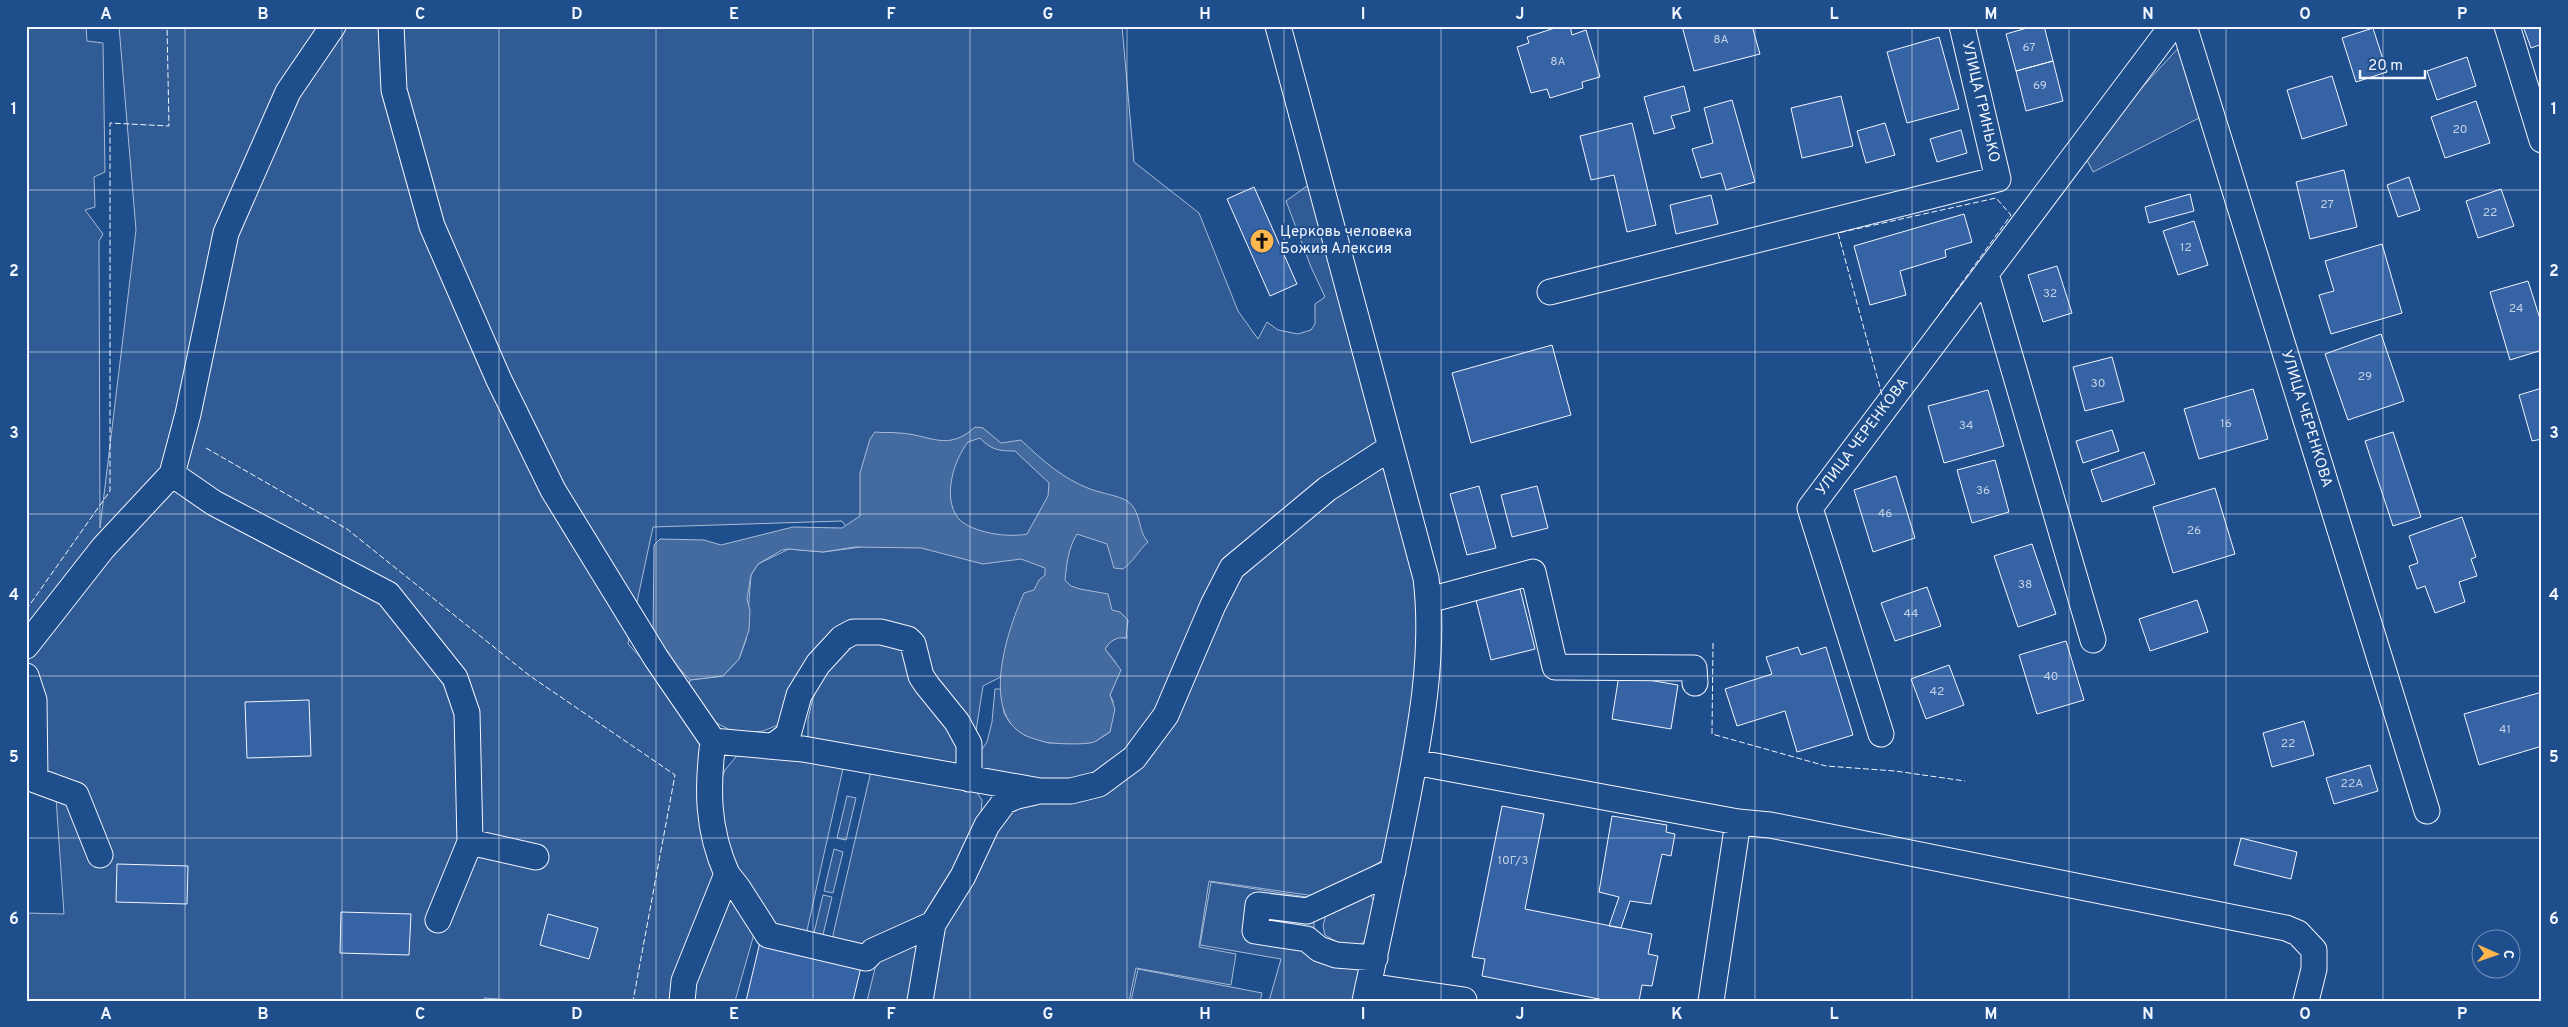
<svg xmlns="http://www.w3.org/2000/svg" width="2568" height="1027" font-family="Overpass,sans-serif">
	<rect width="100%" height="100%" fill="#1f4e8c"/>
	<path fill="#305b95" stroke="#a8bbd7" d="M26 26H86L87 41 103 43 105 172 94 177 95 207 85 210 103 234 99 241 100 528 136 230 119 26H1122L1134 162 1199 213 1238 311 1258 339 1267 322 1278 330 1298 334 1311 330 1315 324V304L1325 297 1311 267 1286 201 1314 181 1380 445 1276 519 1146 734 1084 782 977 773 980 752 987 742 992 722 995 689H1001L1004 713 1010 723 1024 735 1049 743H1088L1096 741 1110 732 1113 701 1110 695 1117 678 1116 663 1105 649 1110 642 1118 637 1127 638 1123 615 983 686 976 731 927 663 861 624 778 725 763 731 746 733 730 730 707 718 687 692 690 680 723 676 739 659 746 640 751 575 758 564 789 549 823 552 861 547 842 521 653 527 628 644 643 660 700 743 714 865V884L676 1001H529L484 998 489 1001H26V913L64 914 56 798 26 761Z
		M2181 45 2203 116 2093 172 2083 152Z
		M1386 457 1416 584 1419 619 1412 710 1383 860 1348 881 1315 896 1209 881 1199 947 1236 954 1231 985 1136 968 1129 1001H930L946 919 988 841 1014 809 1107 787 1239 577Z
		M849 643 899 645 951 725 962 770 808 742V719L813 698 819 682Z
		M740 752 844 764 806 935 778 929 734 865 720 823 721 780 725 770Z
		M871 771 975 790 982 800 981 814 959 862 928 913 860 949 835 941 833 935Z
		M847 796 856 798 846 840 837 838Z
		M834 849 843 852 833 893 824 891Z
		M1211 882 1313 898 1315 954 1360 965 1354 1001H1269L1281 959 1200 945Z
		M729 895 756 927 735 1001H693L691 997Z
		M823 895 832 897 822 939 813 937Z
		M1371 895 1374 902 1365 941 1356 947 1342 945 1325 935 1323 926 1326 914Z
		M918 942 912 1001H867L878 956Z
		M1138 969 1262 993 1260 1001H1131Z"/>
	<path fill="#446ba0" stroke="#a8bbd7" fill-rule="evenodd" d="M975 427 983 428 1001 443 1021 440C1043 461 1062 478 1090 489 1100 493 1120 496 1127 501 1142 511 1137 530 1148 542 1139 550 1133 562 1123 569L1114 568 1107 544 1077 534C1068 549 1067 562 1065 580L1071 586 1080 589 1108 594 1112 610 1120 612 1128 620 1126 638C1116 637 1111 640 1105 649L1121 670 1110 695 1115 709 1110 732C1105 734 1099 740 1094 742 1086 745 1054 744 1045 742 1035 739 1025 737 1017 730 983 702 1009 626 1024 593L1034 590 1039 580 1045 575V568L1021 559 983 564 921 548 855 547 823 552 788 549 782 550 758 564 751 575 747 599 750 610 749 630 739 659 723 676 690 680 653 640 654 545 660 539 704 540 721 545 793 527 842 528 860 516V473L870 439 875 432C883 433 891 432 899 433 929 434 947 453 975 427ZM980 438C991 450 999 451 1015 451L1049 483 1048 496 1027 534C1009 538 971 533 958 518 942 497 954 460 968 442Z"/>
	<path fill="#3563a3" stroke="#f2f6ff" d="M1561 26H1570L1572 35 1586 30 1600 77 1582 82 1583 88 1550 98 1547 89 1531 93 1517 47 1529 43 1527 37Z
		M1682 26H1752L1760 54 1694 71Z
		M2034 26H2044L2053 61 2016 71 2006 34Z
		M2523 26H2542V44L2531 48Z
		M2373 28 2387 72 2356 82 2342 38Z
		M1939 37 1959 109 1907 123 1887 52Z
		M2467 57 2476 86 2437 100 2427 71Z
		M2053 61 2063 101 2026 111 2016 71Z
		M2332 76 2347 125 2302 139 2287 90Z
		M1684 86 1690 111 1671 116 1675 128 1654 134 1644 97Z
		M1841 96 1853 146 1802 158 1791 108Z
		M1732 100 1755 182 1726 190 1721 173 1701 178 1692 149 1713 143 1704 108Z
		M2476 101 2490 143 2445 158 2431 117Z
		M1632 123 1656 225 1627 232 1614 175 1591 180 1580 136Z
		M1885 123 1895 155 1866 163 1857 131Z
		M1961 130 1967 153 1937 162 1930 139Z
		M2344 170 2357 227 2310 239 2296 182Z
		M2409 177 2420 210 2398 217 2387 185Z
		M1254 187 1297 284 1270 296 1227 199Z
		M2501 189 2514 226 2478 238 2466 201Z
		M2190 194 2194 211 2149 223 2145 207Z
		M1711 195 1718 224 1676 234 1670 205Z
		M1964 214 1972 242 1945 250 1946 257 1900 271 1906 295 1870 305 1854 246Z
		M2194 221 2208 265 2178 275 2163 231Z
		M2382 244 2402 313 2331 334 2319 295 2334 291 2325 261Z
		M2057 266 2072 313 2043 322 2028 275Z
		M2528 281 2542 325V350L2510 360 2490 292Z
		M2381 334 2404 401 2348 420 2325 354Z
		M1552 345 1571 415 1471 443 1452 373Z
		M2112 357 2124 401 2085 411 2073 367Z
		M2542 388V439L2532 441 2519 395Z
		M2253 389 2268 439 2199 459 2184 409Z
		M1988 390 2004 446 1944 463 1928 406Z
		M2112 430 2119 451 2083 463 2076 441Z
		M2393 432 2421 517 2393 526 2365 441Z
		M2144 452 2155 484 2102 502 2091 470Z
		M1995 460 2009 512 1972 523 1957 470Z
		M1896 476 1915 538 1873 552 1854 490Z
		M1479 486 1496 548 1467 555 1450 494Z
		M1537 486 1548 528 1512 537 1501 495Z
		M2215 488 2235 554 2173 573 2153 507Z
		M2462 517 2476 557 2471 559 2477 576 2459 582 2465 602 2435 613 2425 586 2417 589 2409 566 2418 563 2409 536Z
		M2032 544 2056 614 2018 627 1994 556Z
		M1927 587 1941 626 1895 641 1881 603Z
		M1520 589 1535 649 1491 660 1476 600Z
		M2197 600 2208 632 2150 651 2139 619Z
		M2066 641 2084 700 2037 714 2019 655Z
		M1798 647 1801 655 1826 647 1853 735 1797 752 1785 711 1737 726 1725 689 1772 674 1766 657Z
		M1949 665 1964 705 1926 719 1911 679Z
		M1619 675 1678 685 1671 729 1612 719Z
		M2542 692V746L2479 765 2464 714Z
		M309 700 311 756 247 758 245 702Z
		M2304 721 2314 755 2272 767 2263 733Z
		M2370 765 2378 791 2334 804 2326 778Z
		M1502 806 1544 814 1525 909 1652 934 1648 954 1658 956 1652 986 1642 985 1639 1001H1609L1482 976 1485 959 1472 957Z
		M1612 816 1667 825 1666 832 1675 834 1671 856 1662 854 1651 904 1630 901 1621 928 1609 926 1619 897 1599 892Z
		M2241 838 2297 852 2291 879 2234 865Z
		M117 864 188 866 187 904 116 902Z
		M341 912 411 914 409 955 340 953Z
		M548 914 598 928 589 959 540 945Z
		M760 942 861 967 853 1001H746Z"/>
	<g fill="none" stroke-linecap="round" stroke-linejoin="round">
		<defs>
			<path id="minor" d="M391 26 394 90 432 226 499 380 553 490 656 658 713 741 803 749 1040 791H1071L1099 784 1134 758 1166 715 1213 605 1232 568 1327 489 1390 448
				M1278 26 1426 578C1435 652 1421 728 1407 800 1394 867 1379 934 1365 1001
				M2184 26 2427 811
				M2507 26 2542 140
				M1986 274 2093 640
				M1550 292 1998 179 1962 26
				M172 474 214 503 388 594 455 678 467 713 470 842 438 920
				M1429 600 1533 572 1555 667 1694 668 1695 683
				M26 646 103 548 172 474 188 414 226 233 288 92 333 26
				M26 676 34 700 35 780 76 795 100 855
				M1881 734 1810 508 2172 26
				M773 746 788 735 799 695 818 664 842 638 853 632H881L908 639 913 644 921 676 927 685 957 722 969 744V779
				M1414 762 1738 822 1770 825 2286 928 2298 933 2314 950V969L2306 1001
				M470 842 536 857
				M727 874 738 888 768 935 866 958 873 951 933 924
				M1375 958 1336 955 1319 949 1307 939 1255 931 1258 905 1307 911 1393 871
				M1368 986 1464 1000
				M682 1001 684 981 727 874C707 829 707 789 713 741
				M920 1001 933 924 963 876 987 825 1005 801 1017 796 1035 792
				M1711 1001 1738 822"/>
		</defs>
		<use href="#minor" stroke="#f2f6ff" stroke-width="27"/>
		<use href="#minor" stroke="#1f4e8c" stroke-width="25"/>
		<path stroke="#f2f6ff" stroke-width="1" stroke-dasharray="6 2.5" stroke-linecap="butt" d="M1882 395 1838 233 1996 198 2011 215 1940 313
			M206 448 347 529 530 676 675 775 633 1001
			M26 610 110 491V123L169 126 167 26
			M1713 643 1712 734 1826 766 1895 771 1965 781"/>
	</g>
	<path fill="none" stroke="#f2f6ff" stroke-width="1" stroke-opacity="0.55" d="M185 26V1001M342 26V1001M499 26V1001M656 26V1001M813 26V1001M970 26V1001M1127 26V1001M1284 26V1001M1441 26V1001M1598 26V1001M1755 26V1001M1912 26V1001M2069 26V1001M2226 26V1001M2383 26V1001M26 190H2542M26 352H2542M26 514H2542M26 676H2542M26 838H2542"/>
	<defs>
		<symbol id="church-disc" viewBox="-11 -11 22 22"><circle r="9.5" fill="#ffb74d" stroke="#1f4e8c"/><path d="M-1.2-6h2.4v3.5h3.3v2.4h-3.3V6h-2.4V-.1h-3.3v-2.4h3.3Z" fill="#111"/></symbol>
	</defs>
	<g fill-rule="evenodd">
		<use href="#church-disc" x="1248" y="227" width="28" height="28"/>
	</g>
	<g text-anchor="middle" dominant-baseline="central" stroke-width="4" stroke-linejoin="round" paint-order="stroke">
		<g font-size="12" fill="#c3d1e8">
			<text x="1721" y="40">8А</text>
			<text x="2029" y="48">67</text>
			<text x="1558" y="62">8А</text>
			<text x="2040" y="86">69</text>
			<text x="2460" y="130">20</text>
			<text x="2327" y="205">27</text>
			<text x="2490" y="213">22</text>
			<text x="2186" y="248">12</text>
			<text x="2050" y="294">32</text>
			<text x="2516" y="309">24</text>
			<text x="2365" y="377">29</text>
			<text x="2098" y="384">30</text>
			<text x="2226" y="424">16</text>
			<text x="1966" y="426">34</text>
			<text x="1983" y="491">36</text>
			<text x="1885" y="514">46</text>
			<text x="2194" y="531">26</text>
			<text x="2025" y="585">38</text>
			<text x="1911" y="614">44</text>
			<text x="2051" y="677">40</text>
			<text x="1937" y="692">42</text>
			<text x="2505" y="730">41</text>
			<text x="2288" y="744">22</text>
			<text x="2352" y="784">22А</text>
			<text x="1513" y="861">10Г/3</text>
		</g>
		<g font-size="15" fill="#f2f6ff" stroke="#1f4e8c">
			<text transform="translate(1980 102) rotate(77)">УЛИЦА ГРИНЬКО</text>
			<text transform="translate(2306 419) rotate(73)">УЛИЦА ЧЕРЕНКОВА</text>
			<text transform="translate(1863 437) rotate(-53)">УЛИЦА ЧЕРЕНКОВА</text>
		</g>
		<g font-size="15" fill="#f2f6ff" stroke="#1f4e8c" text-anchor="start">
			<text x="1280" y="232">Церковь человека<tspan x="1280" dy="17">Божия Алексия</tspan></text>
		</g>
	</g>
	<rect width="2568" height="1027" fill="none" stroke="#1f4e8c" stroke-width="55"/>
	<g transform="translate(2496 954) rotate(92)"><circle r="24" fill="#1f4e8c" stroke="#7391ba"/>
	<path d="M0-4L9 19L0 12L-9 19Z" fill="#ffb74d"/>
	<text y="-8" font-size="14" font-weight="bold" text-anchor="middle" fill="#f2f6ff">С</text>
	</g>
	<path d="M2360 70v8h65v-8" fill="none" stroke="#f2f6ff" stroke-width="2.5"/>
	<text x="2368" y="70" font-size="15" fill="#f2f6ff" stroke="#1f4e8c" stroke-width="4" paint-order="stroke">20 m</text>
	<rect x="28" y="28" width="2512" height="972" fill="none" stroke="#f2f6ff" stroke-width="2"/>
	<g font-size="16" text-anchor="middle" font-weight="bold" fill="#f2f6ff">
		<text x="106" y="19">A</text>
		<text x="263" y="19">B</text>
		<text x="420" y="19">C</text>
		<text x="577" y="19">D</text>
		<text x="734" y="19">E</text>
		<text x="891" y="19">F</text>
		<text x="1048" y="19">G</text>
		<text x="1205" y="19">H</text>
		<text x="1363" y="19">I</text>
		<text x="1520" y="19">J</text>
		<text x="1677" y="19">K</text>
		<text x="1834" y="19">L</text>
		<text x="1991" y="19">M</text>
		<text x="2148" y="19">N</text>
		<text x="2305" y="19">O</text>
		<text x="2462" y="19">P</text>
		<text x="14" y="114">1</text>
		<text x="2554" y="114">1</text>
		<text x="14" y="276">2</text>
		<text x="2554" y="276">2</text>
		<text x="14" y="438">3</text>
		<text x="2554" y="438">3</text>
		<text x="14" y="600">4</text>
		<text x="2554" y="600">4</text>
		<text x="14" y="762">5</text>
		<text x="2554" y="762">5</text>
		<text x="14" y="924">6</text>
		<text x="2554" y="924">6</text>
		<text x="106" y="1019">A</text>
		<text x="263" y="1019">B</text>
		<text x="420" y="1019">C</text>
		<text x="577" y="1019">D</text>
		<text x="734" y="1019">E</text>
		<text x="891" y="1019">F</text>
		<text x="1048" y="1019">G</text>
		<text x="1205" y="1019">H</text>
		<text x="1363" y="1019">I</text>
		<text x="1520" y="1019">J</text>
		<text x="1677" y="1019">K</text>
		<text x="1834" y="1019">L</text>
		<text x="1991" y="1019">M</text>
		<text x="2148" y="1019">N</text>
		<text x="2305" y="1019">O</text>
		<text x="2462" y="1019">P</text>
	</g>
</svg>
